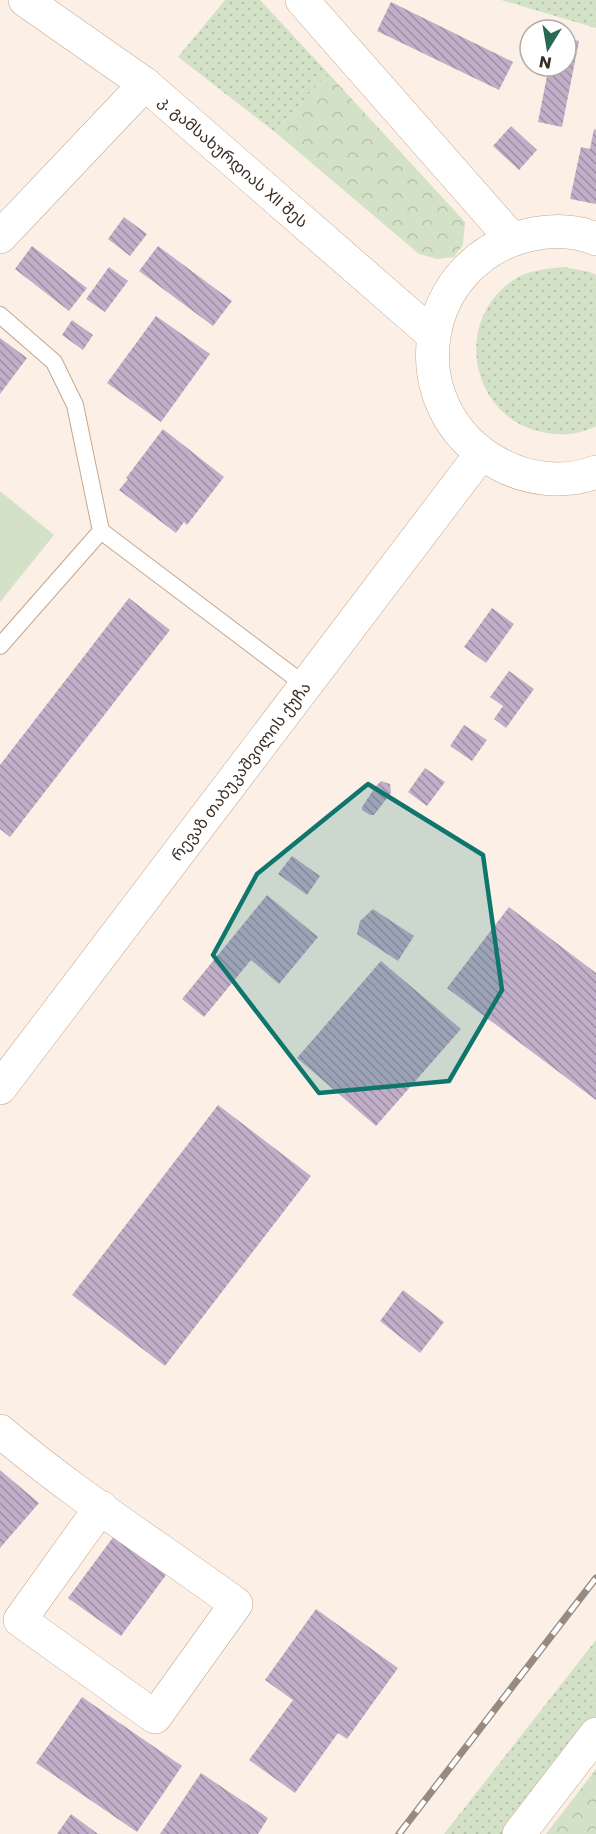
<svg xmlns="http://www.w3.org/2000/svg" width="596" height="1834" font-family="Poppins,'Noto Sans Georgian',sans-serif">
	<defs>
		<pattern id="green-dots" width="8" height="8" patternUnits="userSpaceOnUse" patternTransform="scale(1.5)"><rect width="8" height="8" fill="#d3e2c6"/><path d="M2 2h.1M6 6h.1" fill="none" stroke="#b6c2aa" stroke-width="1.8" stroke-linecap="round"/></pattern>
		<pattern id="forest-crowns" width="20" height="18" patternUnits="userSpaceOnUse" patternTransform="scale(1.5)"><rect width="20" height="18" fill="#d3e2c6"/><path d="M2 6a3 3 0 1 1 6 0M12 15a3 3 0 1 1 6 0" fill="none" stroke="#b6c2aa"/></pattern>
		<pattern id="building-back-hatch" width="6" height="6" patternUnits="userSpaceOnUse" patternTransform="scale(1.5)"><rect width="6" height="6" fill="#c1aec9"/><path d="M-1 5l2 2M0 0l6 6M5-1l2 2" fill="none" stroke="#9e8ea3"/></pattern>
	</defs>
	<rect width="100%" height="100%" fill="#fcf0e6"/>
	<path fill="url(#green-dots)" d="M225 0H260L328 73 275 132 178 57Z
		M501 0H596V28Z
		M564 267 590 272 596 275V426C582 434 563 436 547 433 473 422 450 325 512 281 527 270 545 269 564 267Z
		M596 1640V1734L519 1834H444Z"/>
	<path fill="url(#forest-crowns)" d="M328 73 465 222 463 245 454 257 437 259 419 254 275 132Z
		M596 1769V1834H546Z"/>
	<path fill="#d3e2c6" d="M0 491 54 535 0 602Z"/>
	<path fill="url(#building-back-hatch)" d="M391 2 513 62 499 90 377 31Z
		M566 38 579 41 562 127 538 122 549 66H566Z
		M511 126 537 150 519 170 493 146Z
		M594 129 596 130V204L570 199 581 147 590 149Z
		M124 217 147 234 130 256 108 239Z
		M32 246 87 288 69 311 15 269Z
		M158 246 232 301 213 326 139 271Z
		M109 267 128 281 105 312 86 299Z
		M156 316 210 354 161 422 107 383Z
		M72 320 93 335 83 350 62 335Z
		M0 338 27 358 0 394Z
		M163 429 224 477 187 525 184 522 176 533 119 490 128 479 126 478Z
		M129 598 170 630 10 837 0 829V765Z
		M492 608 514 624 486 663 464 647Z
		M509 671 534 689 506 728 494 719 503 706 490 697Z
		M464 725 487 740 472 761 450 746Z
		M425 768 445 782 427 806 408 792Z
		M381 781 390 784 391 793 374 815H370L362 810V807L376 786Z
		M292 856 320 876 307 895 278 874Z
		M267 895 318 937 279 984 251 960 204 1017 182 999Z
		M509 907 596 973V1100L447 988Z
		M373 909 414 936 398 961 357 934 360 921Z
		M381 961 461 1029 376 1126 297 1058Z
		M218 1105 311 1176 165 1366 72 1295Z
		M403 1290 444 1322 420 1353 380 1321Z
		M0 1470 39 1503 0 1548Z
		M117 1532 169 1571 121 1636 68 1598Z
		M316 1609 398 1668 347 1739 338 1733 295 1793 249 1760 293 1700 265 1680Z
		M82 1697 182 1766 137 1832 36 1763Z
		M201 1773 268 1818 258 1834H160Z
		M71 1814 98 1834H57Z"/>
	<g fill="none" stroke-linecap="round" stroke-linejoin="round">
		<defs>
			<path id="lane" d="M0 315 54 362 75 405 101 531
				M0 646 101 531 305 685"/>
			<path id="street" d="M0 237 145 84
				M0 1431C74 1494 158 1547 236 1604L155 1717 20 1620 101 1507
				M519 1834 596 1734"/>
			<g id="secondary">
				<path id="s1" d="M25 0 145 84 433 335"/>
				<path d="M302 0 512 239"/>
				<path d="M596 239C577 231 554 230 533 234 418 258 395 408 499 464 528 480 565 484 596 472"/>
				<path id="s2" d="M0 1088 481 454"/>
			</g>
		</defs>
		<use href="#lane" stroke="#c5a78f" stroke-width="18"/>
		<use href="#street" stroke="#c5a78f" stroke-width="34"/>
		<use href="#secondary" stroke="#c5a78f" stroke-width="34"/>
		<use href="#lane" stroke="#fff" stroke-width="16"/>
		<use href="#street" stroke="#fff" stroke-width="33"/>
		<use href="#secondary" stroke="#fff" stroke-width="33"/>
		<defs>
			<path id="rail" d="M399 1834 596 1578"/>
		</defs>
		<use href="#rail" stroke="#968a81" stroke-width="7"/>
		<use href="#rail" stroke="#fff" stroke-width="4.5" stroke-dasharray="14" stroke-linecap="butt"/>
	</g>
	<path fill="#0f766e" fill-opacity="0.2" stroke="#0f766e" stroke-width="4.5" stroke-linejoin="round" d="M368 784 483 855 502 990 449 1081 319 1093 213 955 257 874Z"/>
	<g text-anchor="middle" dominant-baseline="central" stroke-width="5" stroke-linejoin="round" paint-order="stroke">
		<g font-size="16" fill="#3a2e25" stroke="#fff">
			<text stroke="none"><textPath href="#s1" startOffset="264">კ. გამსახურდიას XII შეს</textPath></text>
			<text stroke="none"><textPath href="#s2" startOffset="398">რევაზ თაბუკაშვილის ქუჩა</textPath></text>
		</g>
	</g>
	<g transform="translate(548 48) rotate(191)"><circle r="28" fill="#ffffff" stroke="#b0aba8" stroke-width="1.5"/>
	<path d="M0-4.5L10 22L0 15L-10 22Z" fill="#286855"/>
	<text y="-9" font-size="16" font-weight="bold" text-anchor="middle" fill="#3a2e25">N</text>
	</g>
</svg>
